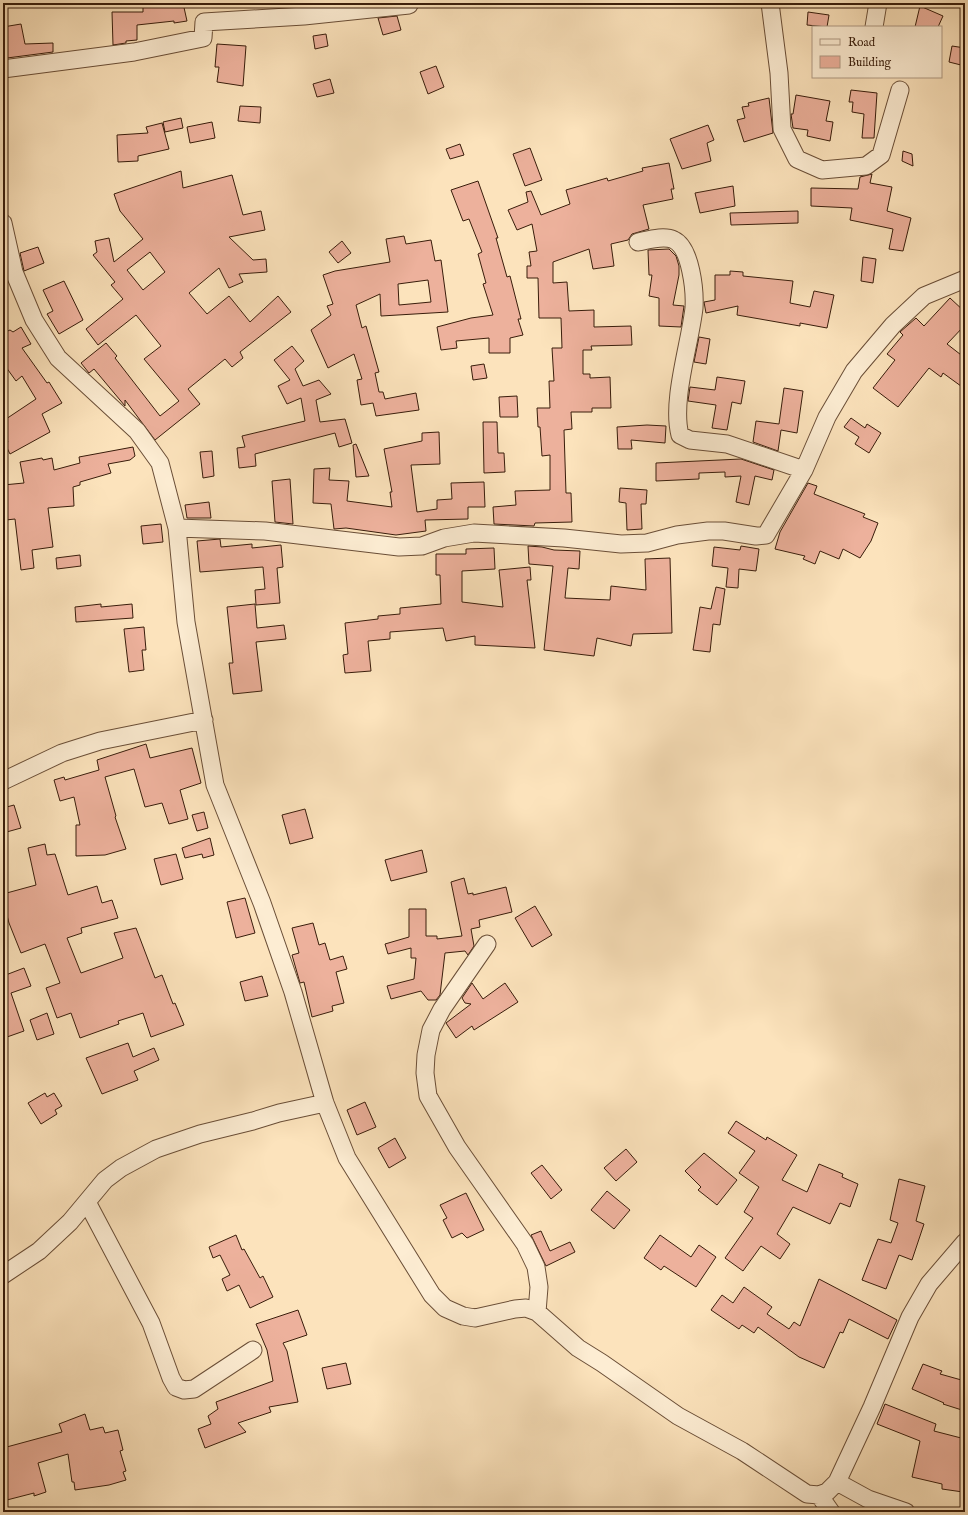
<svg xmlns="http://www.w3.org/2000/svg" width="968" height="1515" font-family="'IM FELL English',serif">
	<rect width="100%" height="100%" fill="#fce3bc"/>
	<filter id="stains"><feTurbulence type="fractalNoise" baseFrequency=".005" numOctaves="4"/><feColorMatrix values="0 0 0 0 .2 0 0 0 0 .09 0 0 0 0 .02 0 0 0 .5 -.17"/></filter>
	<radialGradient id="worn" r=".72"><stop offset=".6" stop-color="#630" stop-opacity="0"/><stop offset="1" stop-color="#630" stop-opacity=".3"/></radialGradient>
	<path fill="#edb19c" stroke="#391d0b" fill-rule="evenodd" d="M143 3H183L187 21 174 23V21L137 25V40L126 41V43L113 45 112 12H143Z
		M920 6 943 16 938 27H915Z
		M808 12 829 15 827 27 807 25Z
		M397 16 401 30 383 35 378 18Z
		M21 24 25 44 53 43V52L7 58 6 44 3 45V27Z
		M326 34 328 46 315 49 313 36Z
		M217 44 246 46 243 86 217 82 219 67H215Z
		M952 46 965 48V66L949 62Z
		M436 66 444 87 428 94 420 72Z
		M330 79 334 93 317 97 313 84Z
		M851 90 877 93 874 138H862L864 114 852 112 853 102H849Z
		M796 95 830 101 826 121 833 122 830 141 807 136 808 130 793 128 791 114H793Z
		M769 98 773 133 744 142 737 120 745 118 742 107 749 106 748 103Z
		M240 106 261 107 260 123 238 121Z
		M181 118 183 128 165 132 163 122Z
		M212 122 215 138 190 143 187 127Z
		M162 123 169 149 138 156V161L118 162 117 135 148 133 146 127Z
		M708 125 714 140 707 143 711 161 682 169 670 139Z
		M460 144 464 155 450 159 446 149Z
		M530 148 542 180 525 186 513 154Z
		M903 151 912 154 913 166 902 161Z
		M669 163 674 189H671L673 199 643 205 649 229 632 234 628 240 611 244 614 266 593 269 589 249 553 262V283L567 282 569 311 594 310V327L631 326 632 345 591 346 592 350H583V374H590V378L610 377 611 408H592V412H571L572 429 564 430 566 493H571L572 522 535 523 534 526 494 524 493 507 516 505 515 491 550 490V455L542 456 540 427H538L537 408H550L549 381H554L552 348H562L561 318H539L538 278H527V266H531L529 252 537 251 532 224 517 230 508 210 528 202 526 192 531 191 541 215 570 204 566 190 607 178 608 181 643 171 642 168Z
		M181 171 183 188 232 175 243 215 261 211 265 230 229 237 253 260 266 259 267 272 239 274 243 282 229 288 219 268 189 293 207 314 229 296 250 322 278 296 291 312 240 352 243 358 232 367 225 359 188 389 200 404 155 440 125 400V406L94 369 89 373 81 363 106 343 117 356 115 358 160 416 179 401 144 359 161 346 136 315 98 345 86 329 123 299 111 285 115 282 93 255 97 252 95 241 109 238 114 262 143 239 120 211 114 194ZM150 252 165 272 143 290 127 270Z
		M872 174 870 183 892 187 887 211 911 218 903 251 889 249 893 229 850 220 852 208 811 206V188L858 189 860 177Z
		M478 181 498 238H496L507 277 510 276 521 319H518L523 335 510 338V353H489V338L456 341 457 348 441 350 437 327 471 318 493 315 483 284 486 283 478 254 482 252 469 219 463 221 451 190Z
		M733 186 735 206 700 213 695 193Z
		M798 211V223L731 225 730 213Z
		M404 236 406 244 431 240 435 261 441 260 448 312 381 316 380 294 356 305 362 328 366 326 379 372 375 373 379 392H383L385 399 416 393 419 410 376 416 373 403 361 405 357 380 362 379 354 354 328 368 311 330 331 315 327 306 333 304 323 275 335 271 390 262 386 239ZM428 280 431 302 399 305 398 284Z
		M342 241 351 253 338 263 329 252Z
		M38 247 44 263 24 271 20 253Z
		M669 249 676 256 679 266V275L673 305 684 306 681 327 659 326V298L649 296 652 275H649L648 250Z
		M863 257 876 259 873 283 861 281Z
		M730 271 743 272V276L793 281 790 303 810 307 814 291 834 295 827 328 800 323V326L737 315 738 306 706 313 704 302 715 300V275H730Z
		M64 281 83 320 59 334 47 314 53 311 43 290Z
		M950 298 965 312V325L947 344 965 358V389L943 373 941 377 929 368 898 407 873 388 895 360 887 354 903 335 900 332 916 318 924 326Z
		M21 327 31 344 22 348 47 383 49 382 62 403 42 414 50 432 10 454 5 444 8 442 3 434V421L36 399 22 376 16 381 3 363V333L10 330 13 332Z
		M699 337 710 339 706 364 694 362Z
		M292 346 304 361 295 369 303 386 319 380 331 394 316 400 320 422 345 419 352 443 339 447 335 433 255 454 256 466 239 468 237 448 245 447 242 436 305 421 301 398 287 404 278 386 290 380 274 360Z
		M484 364 487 378 473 380 471 366Z
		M717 377 745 381 741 404 732 402 727 430 712 428 716 405 688 401 690 387 715 390Z
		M784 388 803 391 797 433 781 430 778 451 753 442 756 421 779 424Z
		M517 396 518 417H500L499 397Z
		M851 418 865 428 867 424 881 433 869 453 855 444 859 437 844 427Z
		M483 422H497L498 453H504L505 472 484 473Z
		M647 425 666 426 665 443 631 440 632 449H618L617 427Z
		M439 432 440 464 411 465 417 512 437 509V500L452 499 451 483 484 482 485 507H468V519L425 520 426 531 396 535 346 528 334 529 331 504 313 503 314 469 330 468 329 480 349 481 347 501 392 507 390 492H392L384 449 422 441V433Z
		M356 444 369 476 356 477 353 445Z
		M133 447 135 456 130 460 108 464 111 473 80 482V485L73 487 74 506 48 508 53 547 32 550 34 568 21 570 15 519 6 520 3 490V485L24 483 20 462 42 458 43 460 52 458 54 470 80 463 79 457Z
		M212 451 214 476 203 478 200 452Z
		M741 459 774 470 772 480 755 476 749 505 736 502 741 476 725 477V472L699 473V479L656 481V463Z
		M290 479 293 524 275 522 272 481Z
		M808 483 817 486 814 494 865 514 863 517 878 523 871 541 860 558 843 549 839 559 820 551 815 564 803 559 805 556 775 549 780 532Z
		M620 488 647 490 646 504H641L642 529 627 530 626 503 619 502Z
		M209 502 211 518H187L185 505Z
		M161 524 163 542 143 544 141 526Z
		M220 539 221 547 252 544V548L281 545 283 567 277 568 280 603 256 605 255 590 265 589 263 567 200 572 197 541Z
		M528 546 542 547 554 550 580 551 579 569 568 568 565 598 610 600 611 586 646 590 645 559 670 558 672 633 633 634 631 646 597 638 594 656 544 650 553 566 529 564Z
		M741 546 759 549 756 571 739 569 738 588 726 587 728 568 712 566 714 547 740 550Z
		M494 548 495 569 462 571V602L503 607 499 570 530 567 531 580H527L535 648 475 645V636L446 641 443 628 390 632V639L368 641 371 671 345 673 343 655 348 654 345 623 378 619V616L400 614V608L441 604 440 575H436V554H466V549Z
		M80 555 81 566 57 569 56 558Z
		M716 587 725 589 720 625 713 624 710 652 693 650 700 607 711 609Z
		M101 604V607L132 604 133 618 76 622 75 607Z
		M255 604 257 628 284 625 286 639 256 642 262 691 233 694 229 663H233L227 607Z
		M144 627 146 650H142L144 670 129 672 124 629Z
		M146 744 150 758 192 748 201 783 180 790 188 819 169 824 162 803 145 807 134 769 105 777 116 816 115 817 126 849 105 855 76 856V825H80L74 797 60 801 54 780 64 777 65 780 99 770 97 760Z
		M14 805 21 828 3 833V808Z
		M305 809 313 838 290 844 282 815Z
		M204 812 208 828 197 831 192 815Z
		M210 838 214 855 203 858 202 854 185 858 182 848Z
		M45 844 47 855 55 854 68 895 97 886 102 903 112 900 118 918 81 928 82 933 67 938 81 973 123 958 114 933 136 928 155 978 162 975 173 1004 175 1003 184 1025 151 1037 143 1013 118 1021 119 1024 80 1038 71 1013 57 1018 46 988 60 983 45 944 21 953 9 923 3 900V894L36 885 28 848Z
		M422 850 427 872 391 881 385 860Z
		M176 854 183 879 161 885 154 859Z
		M464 878 468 894 473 893V895L506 887 512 912 479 920 480 927 471 929 474 946 468 955 465 951 445 953 440 995 436 1000H428L421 991 391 999 387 986 414 979 416 958H411V948L388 954 385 944 409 937V909H426V936H437V939L462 936 451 882Z
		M245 898 255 933 236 938 227 902Z
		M535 906 552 935 532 947 515 918Z
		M313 923 319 945 325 943 330 960 343 956 347 969 336 972 344 1003 332 1006 333 1011 312 1017 304 982 300 983 292 955 299 953 292 928Z
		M24 968 31 986 11 993 24 1031 7 1037 3 1027V976Z
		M262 976 268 996 245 1001 240 982Z
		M472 983 483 999 505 983 518 1002 474 1030 472 1026 456 1038 446 1023 471 1004 465 1003 462 998Z
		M47 1013 54 1034 37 1040 30 1020Z
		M128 1043 133 1057 154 1048 159 1060 134 1071 138 1080 102 1094 86 1058Z
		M45 1093 47 1097 54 1093 62 1106 55 1110 57 1114 41 1124 28 1103Z
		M365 1102 376 1127 357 1135 347 1110Z
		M736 1121 766 1140 767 1137 797 1155 782 1180 807 1192 819 1164 843 1174 842 1177 858 1184 850 1207 840 1203 830 1224 793 1207 777 1234 790 1244 780 1259 761 1246 743 1271 725 1258 753 1218 744 1212 759 1187 739 1173 755 1151 728 1133Z
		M395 1138 406 1158 389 1168 378 1148Z
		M626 1149 637 1162 616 1181 604 1168Z
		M704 1153 737 1180 717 1205 698 1190 701 1187 685 1171Z
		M542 1165 562 1190 551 1199 531 1173Z
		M899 1179 925 1186 916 1221 924 1224 912 1260 899 1255 886 1289 862 1280 878 1239 891 1243 898 1223 890 1220Z
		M607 1191 630 1210 614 1229 591 1210Z
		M466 1193 484 1230 467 1238 462 1233 452 1238 443 1220 447 1218 440 1205Z
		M541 1231 550 1251 570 1242 575 1252 546 1266 531 1235Z
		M236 1235 242 1250 244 1249 260 1278 263 1276 273 1297 250 1308 239 1285 227 1291 222 1279 230 1275 220 1255 213 1258 209 1247Z
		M660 1235 691 1257 699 1245 716 1257 696 1287 664 1266 661 1270 644 1258Z
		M819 1279 897 1320 888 1339 849 1319 843 1333 840 1332 824 1368 799 1357 758 1327 754 1333 742 1325 739 1329 711 1310 722 1295 733 1303 744 1287 772 1307 767 1314 789 1329 794 1322 800 1326Z
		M298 1310 307 1335 283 1343 287 1351 298 1402 269 1407 271 1412 238 1423 246 1432 205 1448 198 1429 211 1424 208 1416 218 1409 216 1402 273 1381 267 1350 256 1324Z
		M346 1363 351 1384 327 1389 322 1368Z
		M923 1364 942 1371 940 1374 965 1381V1411L943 1404 944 1403 912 1389Z
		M885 1404 936 1424 934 1431 965 1439 963 1492 942 1489V1484L912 1477 920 1441 877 1424Z
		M85 1414 90 1430 103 1427 105 1433 118 1430 123 1450 120 1451 126 1471 123 1472 126 1480 109 1485 75 1490 74 1482H72L68 1454 38 1463 46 1492 34 1496V1493L3 1501V1448L62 1432 59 1424Z"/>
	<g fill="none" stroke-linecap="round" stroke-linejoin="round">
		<defs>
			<path id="minor" d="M770 3 779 73 782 129 797 159 822 170 866 166 881 155 900 90
				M874 27 878 3
				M3 69 134 52 203 38 204 22 304 16 409 5
				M3 223 14 272 34 320 58 358 137 431 160 463 177 528 186 622 215 785 262 903 293 992 325 1103 347 1158 432 1295 445 1308 463 1316 475 1318 515 1309 526 1308 537 1312 578 1348 602 1363 678 1416 742 1451 807 1494 819 1495 827 1492 837 1482 872 1407 910 1317 929 1284 965 1242
				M638 242C648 240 664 235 674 240 691 248 695 291 694 308 690 344 671 401 680 435L690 440 727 444 804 470
				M177 528 265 531 399 547 422 546 444 538 474 533 564 538 621 544 647 543 677 535 708 531H724L756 536 766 535 804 470 827 417 854 371 893 325 924 296 965 279
				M3 781 62 753 100 741 204 720
				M487 944 442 1009 431 1030 426 1055 425 1073 428 1096 457 1147 525 1244 536 1267 539 1287 537 1312
				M87 1202 151 1323 171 1378 176 1387 184 1390 194 1389 253 1350
				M3 1275 39 1251 70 1222 105 1180 121 1168 156 1149 200 1134 253 1121 279 1113 325 1103
				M837 1482 868 1499 906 1512
				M819 1495 831 1512"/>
		</defs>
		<use href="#minor" stroke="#6a4e37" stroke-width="19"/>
		<use href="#minor" stroke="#fdedd3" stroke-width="17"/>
	</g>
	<rect width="968" height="1515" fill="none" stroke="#fce3bc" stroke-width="16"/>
	<rect x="4" y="4" width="960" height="1507" fill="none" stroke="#391d0b" stroke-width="2"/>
	<rect x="8" y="8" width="952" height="1499" fill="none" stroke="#391d0b"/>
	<rect x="812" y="26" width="130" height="52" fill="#fdedd3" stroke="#af9a83"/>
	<rect x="820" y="39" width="20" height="6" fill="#fdedd3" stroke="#af9a83"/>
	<text x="848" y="46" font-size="12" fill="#391d0b">Road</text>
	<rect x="820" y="56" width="20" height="12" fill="#edb19c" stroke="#af9a83"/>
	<text x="848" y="66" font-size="12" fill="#391d0b">Building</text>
	<rect width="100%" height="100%" filter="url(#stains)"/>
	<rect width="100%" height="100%" fill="url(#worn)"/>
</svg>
